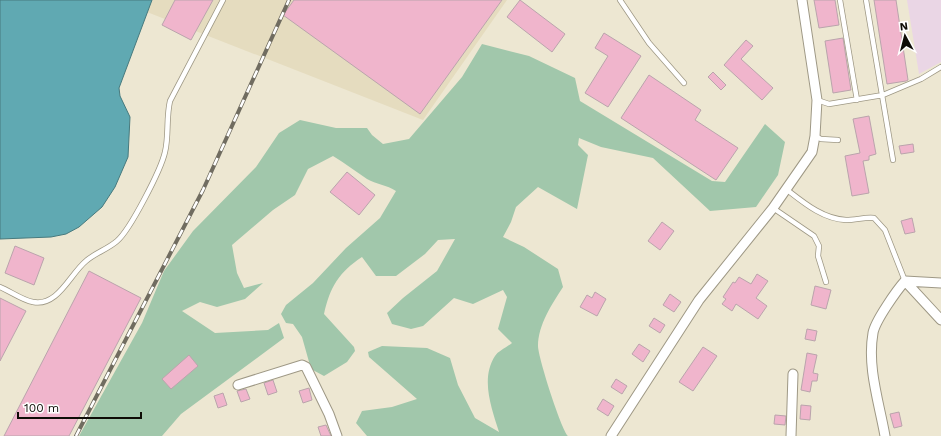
<svg xmlns="http://www.w3.org/2000/svg" width="941" height="436" font-family="'Work Sans',sans-serif">
	<rect width="100%" height="100%" fill="#ede7d2"/>
	<path fill="#e5dcbf" d="M152 0H507L423 120 147 12Z"/>
	<path fill="#ead6e5" d="M907 0H941V62L919 74Z"/>
	<path fill="#a1c7ab" d="M482 44 529 56 575 78 580 101 712 181 725 182 765 124 785 142 778 175 756 207 710 211 653 158 601 147 579 138 578 145 588 155 577 209 538 187 516 207 511 222 503 237 524 247 558 269 563 287C552 304 538 325 538 346 538 357 561 429 568 436H367L356 423 362 411 392 407 417 399 369 357 368 352 382 346 427 348 450 358 458 385 475 418 499 432C492 409 480 379 495 356 498 351 507 347 512 343L498 329 507 297 503 290 473 304 454 298 423 326 411 329 392 324 387 313 403 298 437 271 455 239 438 240 425 254 396 276H376L362 257C339 272 330 287 324 314L354 347 355 351 347 362 324 376 311 369 302 337 293 324 286 323 281 314 286 305 313 283 346 248 380 218 396 191C387 185 376 184 367 179 355 171 345 163 333 156L308 169 295 195 273 210 232 245 237 273 244 288 263 283 245 299 217 307 200 302 182 311 215 333 268 330 279 323 284 338 181 414 162 436H79L142 323 164 271 193 231 256 167 279 133 300 120 336 128H367L372 135 383 144 409 139 462 77Z"/>
	<path fill="#60a9b2" stroke="#477a7e" d="M0 0H152L119 88 120 96 130 117 128 157 115 187 102 207 79 227 66 234 51 237 0 239Z"/>
	<path fill="#f0b5cc" stroke="#baa4ac" d="M175 0H213L191 40 162 25Z
		M294 0H502L420 114 283 15Z
		M520 0 565 34 552 52 507 17Z
		M814 0H835L839 25 819 28Z
		M874 0H896L908 80 906 81 887 84Z
		M604 33 641 56 608 107 585 93 608 56 595 48Z
		M843 38 851 90 833 93 825 41Z
		M746 40 753 46 741 59 773 88 762 100 724 65Z
		M713 72 726 85 721 90 708 77Z
		M649 75 701 110 695 120 738 148 716 180 621 118Z
		M869 116 876 154 869 156V160L863 161 869 193 852 196 845 156 860 153 853 119Z
		M913 144 914 152 901 154 899 146Z
		M347 172 375 195 359 215 330 192Z
		M912 218 915 232 905 234 901 221Z
		M662 222 674 231 660 250 648 241Z
		M15 246 44 258 34 285 5 273Z
		M89 271 141 298 69 436H4Z
		M757 274 768 281 756 298 767 306 758 319 736 304 732 311 722 304 726 299 723 297 733 282 735 283 739 277 751 284Z
		M815 286 831 290 826 309 811 305Z
		M595 292 606 299 597 316 580 307 587 295 592 298Z
		M670 294 681 302 674 312 663 305Z
		M0 298 26 311 0 361Z
		M654 318 665 325 660 333 649 326Z
		M807 329 817 331 815 341 805 339Z
		M639 344 650 351 643 362 632 354Z
		M703 347 717 356 693 391 679 382Z
		M807 353 817 355 813 373 818 374 817 381H812L810 392 801 390Z
		M189 355 198 366 171 389 162 379Z
		M616 379 627 386 622 394 611 387Z
		M273 380 277 392 268 395 264 383Z
		M309 388 312 400 303 403 299 391Z
		M246 389 250 399 241 402 237 391Z
		M223 393 227 405 218 408 214 396Z
		M603 399 614 406 608 416 597 409Z
		M801 405 811 406 810 420 800 419Z
		M899 412 902 426 894 428 890 414Z
		M775 415 786 416 785 425 774 424Z
		M326 425 331 436H321L318 427Z"/>
	<g fill="none" stroke-linecap="round" stroke-linejoin="round">
		<defs>
			<path id="lane" d="M620 0 649 43 684 83
				M840 0 857 100
				M866 0 893 160
				M817 100 829 104 883 95 921 79 941 67
				M815 136 821 139 838 140
				M786 189C804 203 823 219 846 220 856 220 865 217 874 218L885 230 905 281
				M773 208 814 236 819 246 818 256 826 282
				M0 287C10 291 22 300 33 302 58 307 70 274 86 261 95 253 108 249 117 241 130 230 161 170 165 152 169 136 166 118 170 101L223 0"/>
			<path id="street" d="M905 281 941 283
				M238 385 302 365 306 367 329 414 337 436
				M611 436 699 300 773 208 812 152 815 136 817 100 802 0
				M791 436 793 374
				M885 436C879 402 867 367 873 333 875 321 897 290 905 281L941 320"/>
		</defs>
		<use href="#lane" stroke="#9e9885" stroke-width="6"/>
		<use href="#street" stroke="#9e9885" stroke-width="11"/>
		<use href="#lane" stroke="#fff" stroke-width="4.5"/>
		<use href="#street" stroke="#fff" stroke-width="9"/>
		<defs>
			<path id="rail" d="M76 436 203 190 289 0"/>
		</defs>
		<use href="#rail" stroke="#706c60" stroke-width="4"/>
		<use href="#rail" stroke="#fff" stroke-width="2.5" stroke-dasharray="8" stroke-linecap="butt"/>
	</g>
	<g transform="translate(905 36) rotate(353)" stroke="#ffffff" stroke-width="3" paint-order="stroke">
	<path d="M0-3L7 15L0 10L-7 15Z" fill="#0e0c06"/>
	<text y="-6" font-size="11" font-weight="bold" text-anchor="middle" fill="#0e0c06">N</text>
	</g>
	<path d="M18 412v6h123v-6" fill="none" stroke="#0e0c06" stroke-width="2"/>
	<text x="24" y="412" font-size="12" fill="#0e0c06" stroke="#ffffff" stroke-width="3" paint-order="stroke">100 m</text>
</svg>
